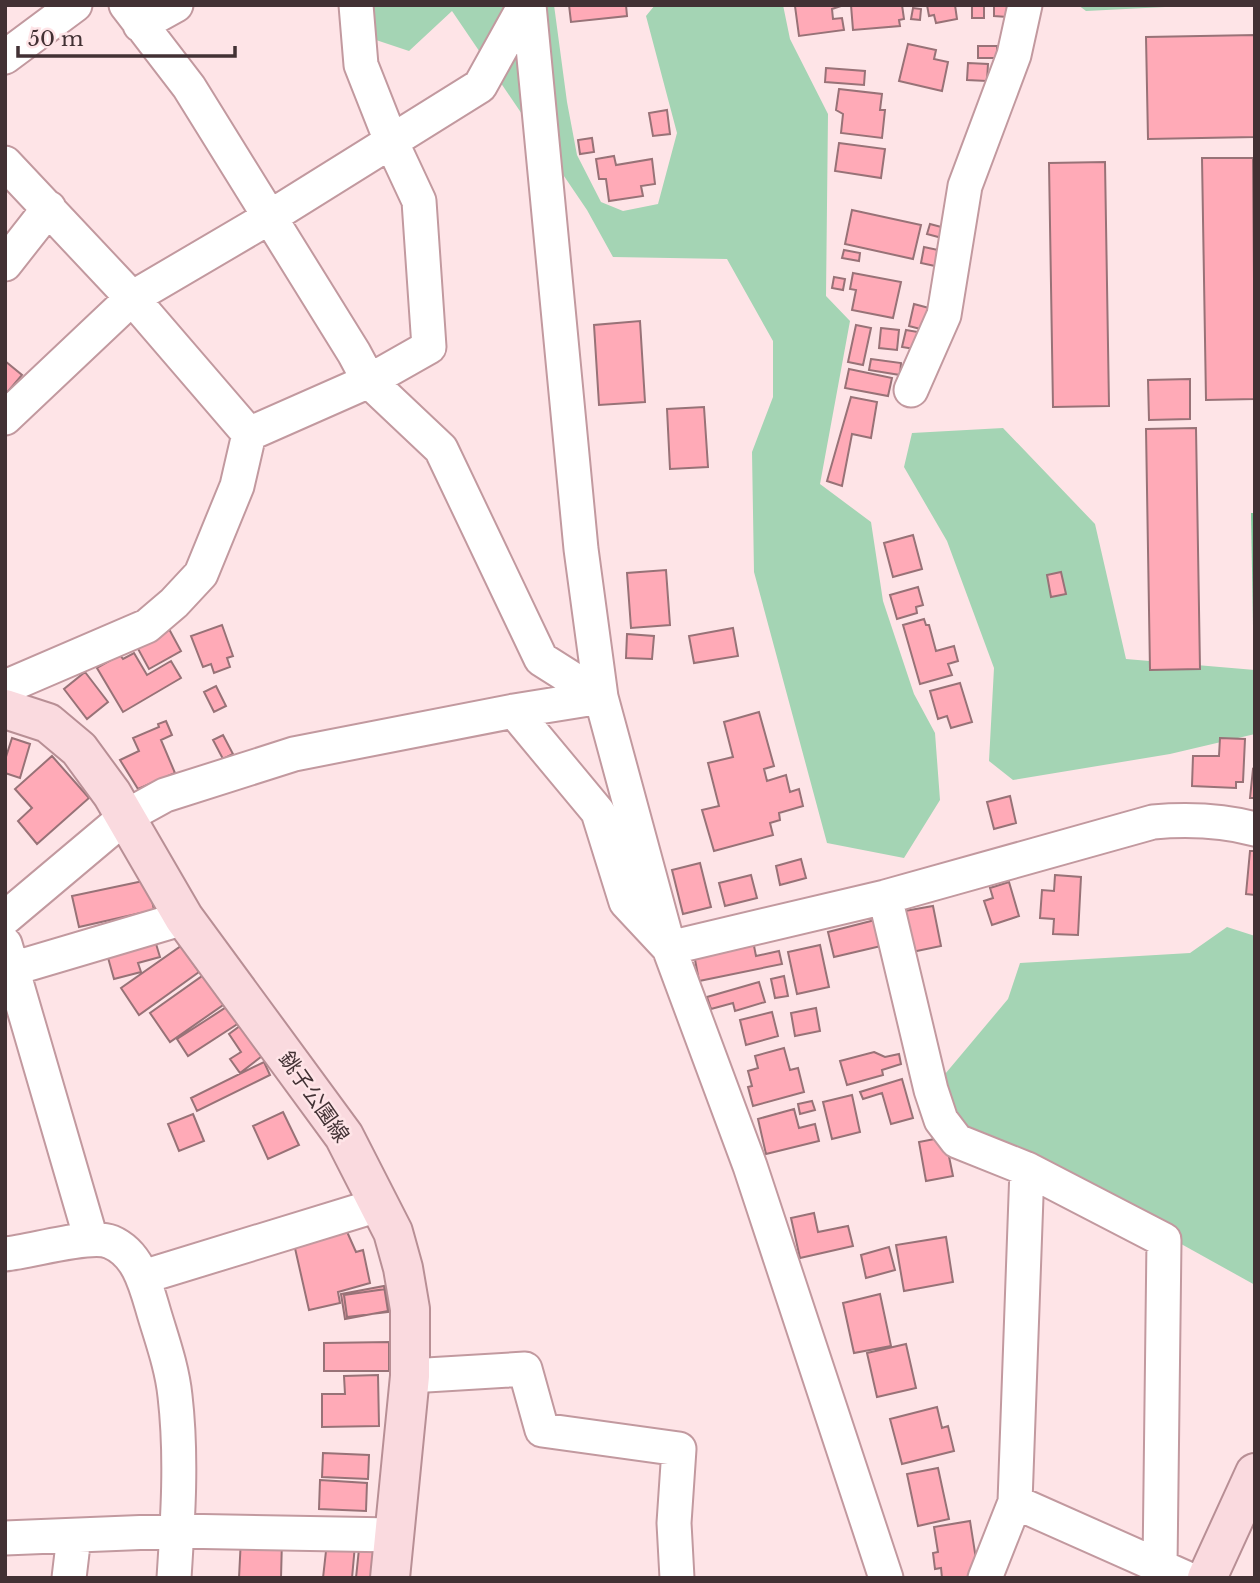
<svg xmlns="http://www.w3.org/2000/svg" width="1260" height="1583" font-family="'Libre Baskerville','Noto Sans JP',serif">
	<rect width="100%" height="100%" fill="#fee4e7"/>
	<path fill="#a4d4b4" d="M347 5H554L567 102 577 155 601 202 623 211 658 204 677 133 646 16 655 5H783L790 39 828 114 826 296 850 321 820 484 871 522 883 601 914 694 935 733 940 800 904 858 827 843 754 572 752 452 773 397V341L727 259 613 257 587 210 452 11 409 51 343 29Z
		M1078 5H1205L1086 11Z
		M1003 428 1095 524 1126 659 1255 670V734L1170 754 1013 780 989 761 994 668 947 541 904 467 912 433Z
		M1227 927 1255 936V1285L1174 1240 976 1142 935 1086 1008 999 1020 963 1190 953Z"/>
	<path fill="#7fca9b" d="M1251 513H1255V626H1253Z"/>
	<path fill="#ffaab7" stroke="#987277" stroke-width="2" d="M569 5H626L627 16 571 22Z
		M789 5H844L832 9 833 19 842 18 844 30 799 36 795 6Z
		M851 5H902L904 19 899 20 900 26 853 30Z
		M927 5H955L957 19 936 23 934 15 929 16Z
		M972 5H984V18H972Z
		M994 5H1007V17L994 16Z
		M913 8 921 9 920 20 911 19Z
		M1255 35V137L1148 139 1146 37Z
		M908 44 936 50 934 59 948 62 942 91 899 81Z
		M978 46H997V58H978Z
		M968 63 988 64 987 81 967 80Z
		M826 68 865 71 864 85 825 82Z
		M839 89 882 94 880 110H885L882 138 841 133 843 114 836 110Z
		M667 110 670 134 653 136 649 113Z
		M592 138 594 152 580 154 578 140Z
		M839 143 885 149 881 178 835 171Z
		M614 156 616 165 652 159 655 184 641 186 643 196 609 201 606 179H599L596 159Z
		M1202 158H1253L1255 399 1206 400Z
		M1105 162 1109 406 1053 407 1049 163Z
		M852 210 921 225 913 259 845 244Z
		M930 224 945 228 942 238 927 234Z
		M924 247 938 250 935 266 921 263Z
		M844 250 860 253 859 261 842 258Z
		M853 273 901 282 893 318 852 310 856 290 850 289Z
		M834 277 845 279 843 290 832 288Z
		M914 304 929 308 924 330 909 326Z
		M640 321 645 402 599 405 594 325Z
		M856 325 871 328 863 365 848 362Z
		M881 328 899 330 897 350 879 348Z
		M906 330 918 332 915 349 902 347Z
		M871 359 901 363 900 375 869 370Z
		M5 361 22 375 5 395Z
		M849 369 892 378 888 396 845 388Z
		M1190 379V419L1149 420 1148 380Z
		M851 397 877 402 871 438 852 434 842 486 827 481Z
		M704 407 708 467 670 469 667 409Z
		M1196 428 1200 669 1150 670 1146 429Z
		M913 535 922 569 893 577 884 543Z
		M666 570 670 625 631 628 627 573Z
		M1061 572 1066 594 1051 597 1047 575Z
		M918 587 923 605 916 607 917 613 897 619 890 595Z
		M924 619 926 625H929L936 651 954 646 958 661 948 664 952 675 920 684 903 625Z
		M222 625 233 656 227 658 230 667 214 673 211 664 203 667 191 636Z
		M733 628 738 656 694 663 689 636Z
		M169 629 181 651 149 669 137 647Z
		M627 634 654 636 652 659 626 658Z
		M134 653 147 675 171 661 181 678 123 712 97 668 120 655 123 659Z
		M85 672 108 702 87 719 64 689Z
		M960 683 972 722 951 728 947 716 938 719 930 691Z
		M216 686 226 706 214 712 204 692Z
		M759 712 774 766 764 769 767 781 786 775 790 792 799 789 803 806 779 813 780 820 770 823 773 835 714 851 702 810 719 806 708 763 733 757 724 722Z
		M166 721 172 735 161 740 175 773 138 789 120 760 139 751 133 738 159 727 158 724Z
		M223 735 233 754 223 759 213 740Z
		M12 738 30 744 20 778 5 773V760Z
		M1220 738 1245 739 1243 782H1236V788L1192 786 1193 756H1219Z
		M52 756 89 798 37 844 18 821 32 808 15 789Z
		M1253 769 1255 770V798H1250Z
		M1010 796 1016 823 994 829 987 802Z
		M1250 851H1255V895L1246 894Z
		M801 859 806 878 780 885 776 866Z
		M700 863 711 907 683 914 672 870Z
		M751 875 757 898 725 906 719 883Z
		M1055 875 1081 877 1078 935 1053 934 1054 919 1040 918 1042 890 1054 891Z
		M148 880 154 910 79 927 72 896Z
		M1009 882 1019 916 992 925 984 901 993 898 990 888Z
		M933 906 941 946 907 953 899 912Z
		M875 920 881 946 834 957 828 932Z
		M153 934 160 957 138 963 141 972 114 979 105 947Z
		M752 936 756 956 779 951 782 964 699 981 693 949Z
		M820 945 829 987 797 994 788 952Z
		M181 946 199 972 139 1015 121 988Z
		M205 974 226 1003 170 1042 150 1013Z
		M784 976 788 996 775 998 771 979Z
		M759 982 765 1002 735 1011 733 1003 711 1009 707 997Z
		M228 1006 239 1023 188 1056 177 1039Z
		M816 1008 820 1031 795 1036 791 1013Z
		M772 1012 778 1036 746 1045 740 1020Z
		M244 1023 266 1053 240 1073 230 1059 241 1052 229 1034Z
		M784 1048 790 1070 798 1068 804 1092 753 1106 748 1087 752 1086 748 1071 758 1068 755 1056Z
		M874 1052 885 1057 899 1054 901 1064 882 1070 883 1075 847 1085 840 1061Z
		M264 1062 270 1075 197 1111 191 1098Z
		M902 1079 913 1118 891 1124 882 1093 863 1099 860 1092Z
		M852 1095 860 1132 832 1139 823 1102Z
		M812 1101 815 1110 800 1114 798 1104Z
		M794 1109 799 1128 815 1124 819 1141 766 1154 758 1119Z
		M283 1112 299 1145 268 1159 253 1126Z
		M193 1114 204 1141 179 1151 168 1124Z
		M945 1137 953 1176 926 1181 919 1142Z
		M814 1213 818 1232 848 1226 853 1246 800 1258 791 1218Z
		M344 1225 356 1252 363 1250 370 1283 338 1292 340 1303 309 1310 292 1235Z
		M946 1237 953 1282 904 1291 896 1245Z
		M889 1247 895 1270 866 1278 861 1255Z
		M384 1286 388 1311 345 1319 341 1294Z
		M386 1289 389 1312 347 1317 344 1295Z
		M880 1294 891 1346 854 1353 843 1303Z
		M389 1342V1371H324V1343Z
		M906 1344 916 1388 877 1397 867 1353Z
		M378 1375 379 1426 322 1427V1394H345L344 1376Z
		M937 1407 942 1428 948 1426 954 1451 902 1464 890 1419Z
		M323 1453 369 1455 368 1479 322 1477Z
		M938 1468 949 1519 918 1526 907 1474Z
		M320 1480 367 1483 366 1511 319 1509Z
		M970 1521 979 1578H942L941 1568 935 1569 933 1553 938 1552 934 1527Z
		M241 1538 282 1540 281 1578H239Z
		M360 1539H378L373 1578H356Z
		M327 1542 355 1545 352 1578H323Z"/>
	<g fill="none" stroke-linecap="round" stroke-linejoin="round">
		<defs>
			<path id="minor" d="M126 5 189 87 354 353 369 381 441 449 541 659 601 697
				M529 5 581 549 601 697 669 948 750 1166 886 1578
				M140 25 176 5
				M5 57 75 5
				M5 163 132 298 249 434
				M5 264 49 208
				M911 390 944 315 965 186 1014 55 1025 5
				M5 418 132 298 270 217 480 86 525 5
				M249 434 369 381 429 347 419 201 391 141 361 65 356 5
				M5 687 147 626 174 603 201 574 237 486 249 434
				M514 711 598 812 626 902 669 948 885 897 1153 822C1188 819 1221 820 1255 829
				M885 897 931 1090 941 1120 957 1141 1027 1169 1015 1502 985 1578
				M5 918 125 817 165 795 294 754 514 711 601 697
				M5 944 91 1239
				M5 971 184 918
				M1027 1169 1164 1240 1160 1566
				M5 1254C31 1252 90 1233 111 1242 139 1254 146 1286 154 1313 162 1340 172 1367 175 1396 182 1456 178 1517 174 1578
				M143 1277 378 1205
				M410 1376 525 1369 542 1430 679 1449 674 1523 677 1578
				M1015 1502 1186 1578
				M5 1538 177 1531 394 1535
				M69 1578 74 1536"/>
			<path id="major" d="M5 709 48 723 79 749 112 794 184 918 344 1136 393 1232 403 1268 410 1309V1376L390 1578
				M1207 1578 1255 1473"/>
		</defs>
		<use href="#minor" stroke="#c2999f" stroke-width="37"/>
		<use href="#major" stroke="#b88f95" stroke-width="42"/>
		<use href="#minor" stroke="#fff" stroke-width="33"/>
		<use href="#major" stroke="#fadadf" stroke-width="38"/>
	</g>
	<g text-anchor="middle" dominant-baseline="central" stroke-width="5" stroke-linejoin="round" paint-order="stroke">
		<g font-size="21" fill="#423134" stroke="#fee4e7">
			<text transform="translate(314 1097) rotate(55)">銚子公園線</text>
		</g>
	</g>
	<rect width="1260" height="1583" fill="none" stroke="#423134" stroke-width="14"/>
	<path d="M18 46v10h217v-10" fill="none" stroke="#423134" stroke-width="3.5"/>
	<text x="28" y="46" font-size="21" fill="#423134" stroke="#fee4e7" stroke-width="5" paint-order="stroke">50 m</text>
</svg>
